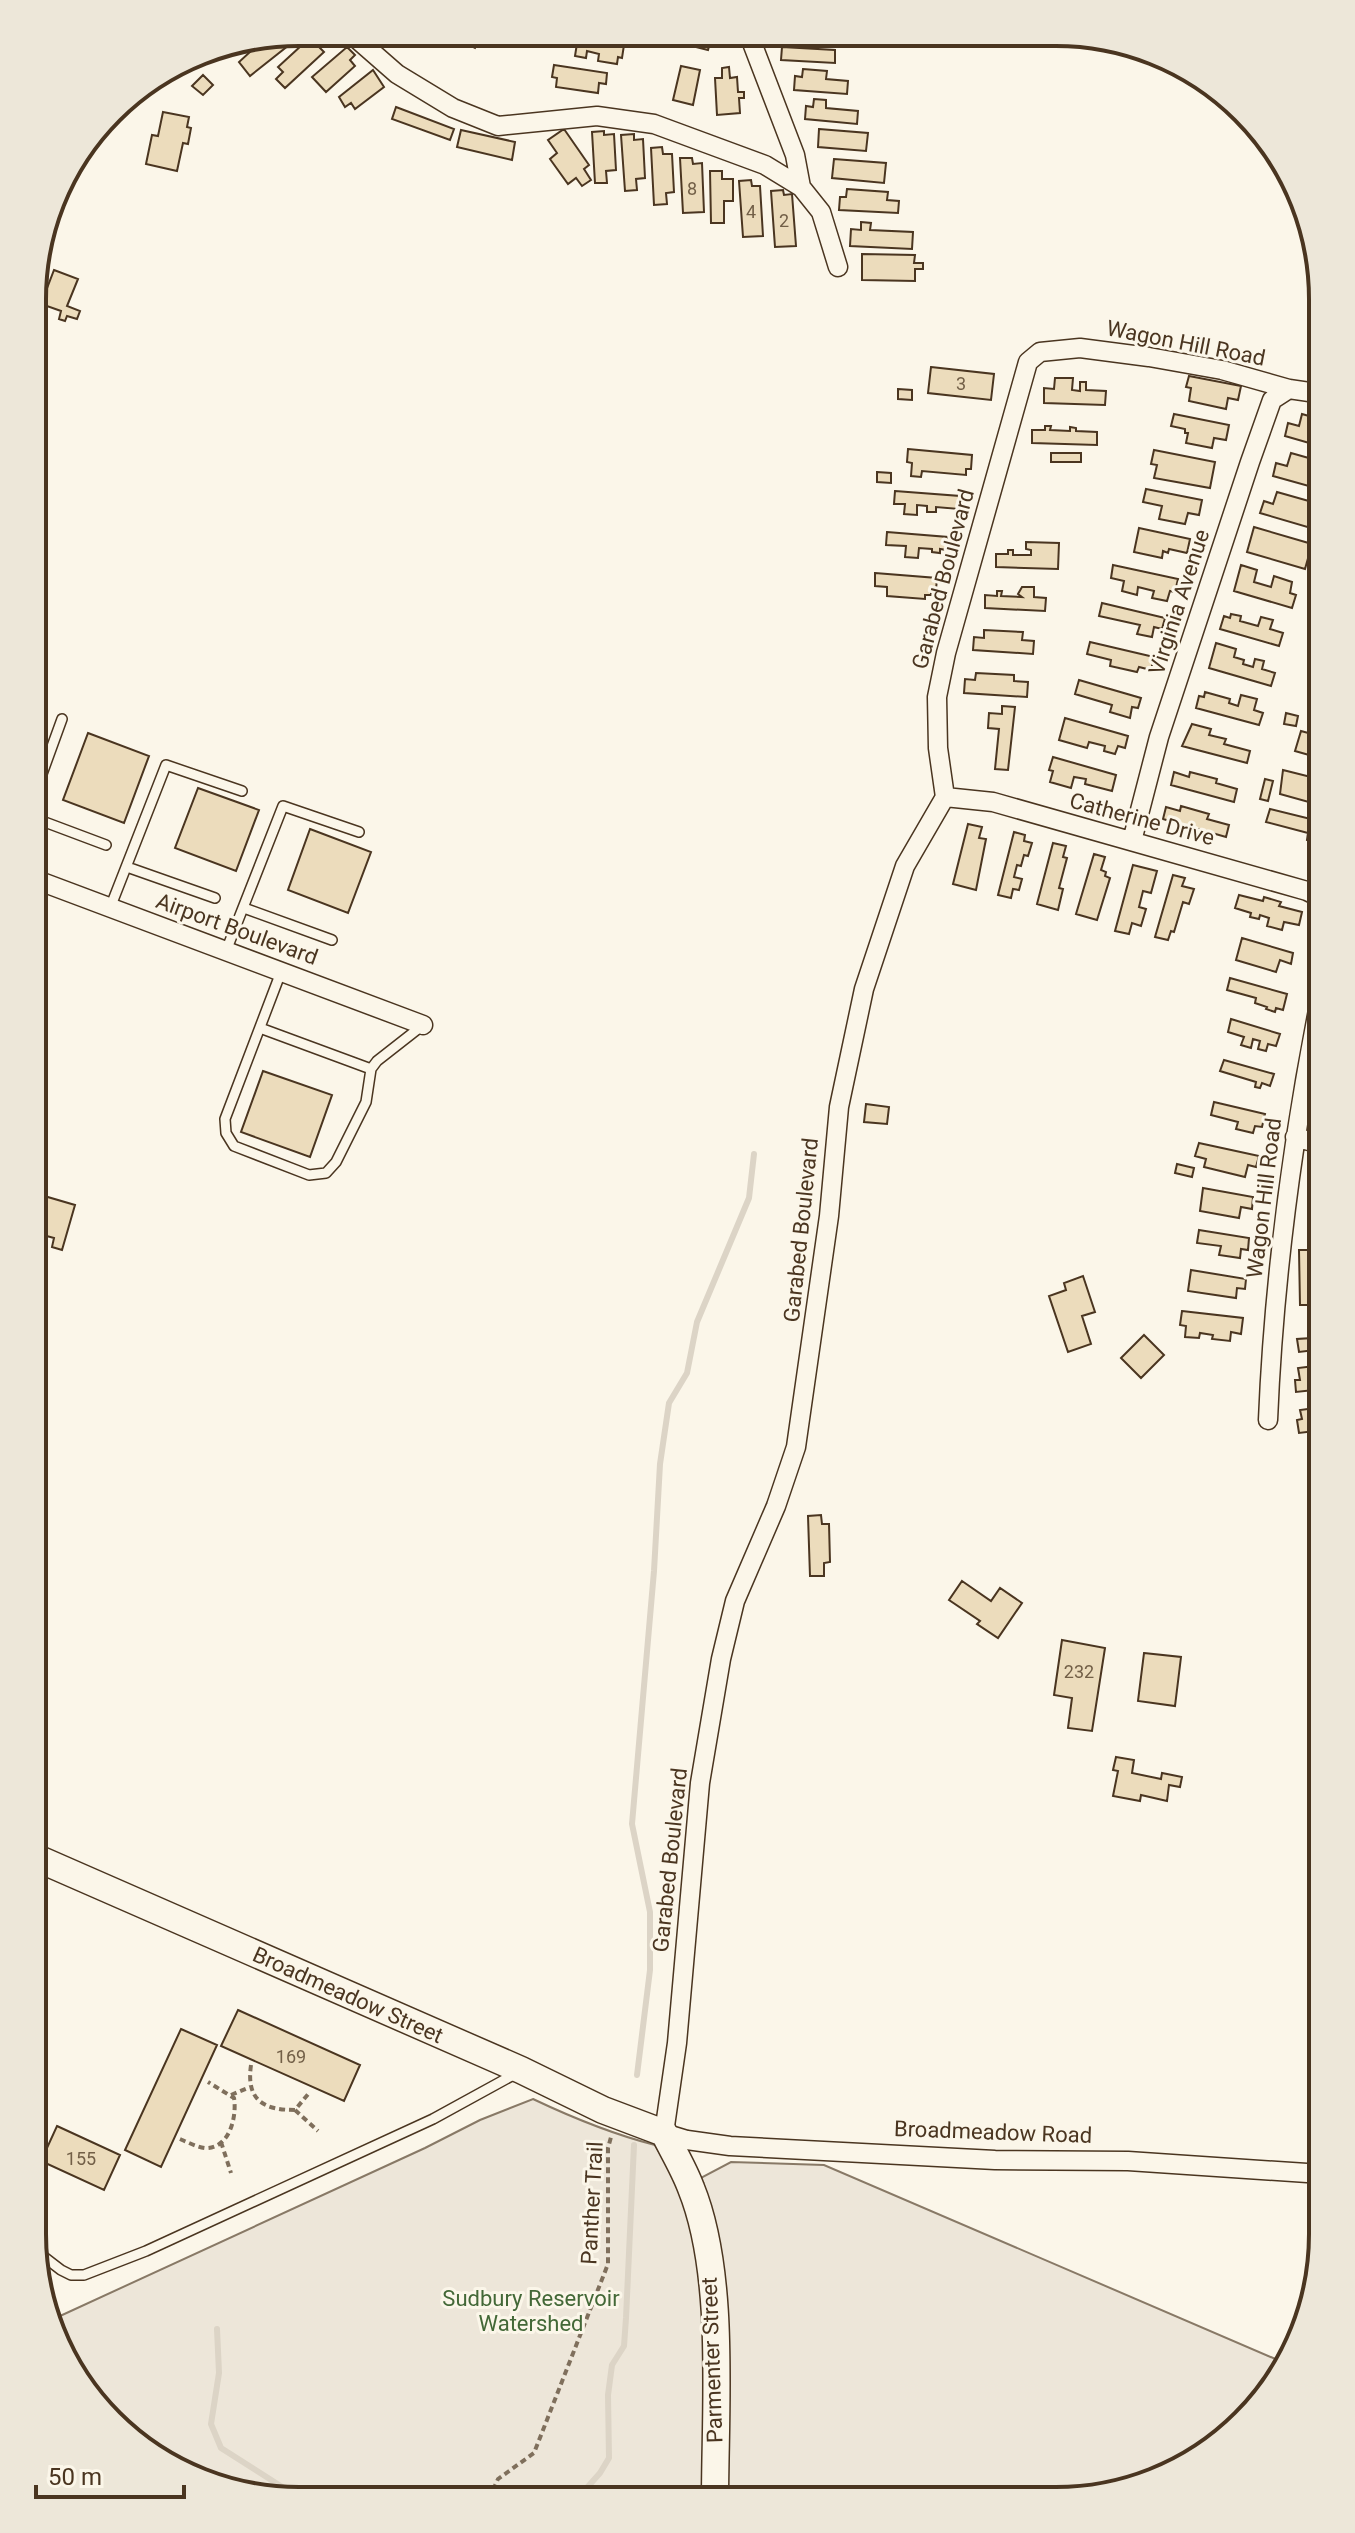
<svg xmlns="http://www.w3.org/2000/svg" width="1355" height="2533" font-family="Roboto,sans-serif">
	<rect width="100%" height="100%" fill="#fbf6e9"/>
	<path fill="#ede6d9" stroke="#887966" stroke-width="2" d="M533 2099C573 2118 612 2134 655 2145L665 2162 701 2178 731 2162 824 2165 1287 2364 1268 2397 1205 2456 1143 2487 1056 2501 263 2499 196 2481 123 2435 47 2322 425 2148 480 2120Z"/>
	<g fill="none" stroke-linecap="round" stroke-linejoin="round">
		<path stroke="#dcd4c6" stroke-width="6" d="M637 2075 650 1970V1912L632 1824 654 1571 660 1464 669 1403 687 1373 697 1322 749 1198 754 1154
			M217 2329 219 2373 211 2424 221 2448 301 2499
			M576 2500 600 2473 609 2458 608 2395 612 2365 624 2346 626 2318 634 2145"/>
	</g>
	<path fill="#ecdcbc" stroke="#4a3520" stroke-width="2" d="M446 33H483L475 48Z
		M286 34 283 37 289 45 250 76 239 62 264 39Z
		M314 34 322 42 318 46 324 52 285 88 276 79 283 72 278 67Z
		M690 34 712 35 708 50 688 45Z
		M578 37 624 45 622 58 618 57 617 64 598 61 599 54 587 51 586 58 575 56Z
		M347 47 355 55 350 60 355 66 326 92 312 77Z
		M782 47 835 50V63L781 60Z
		M554 65 607 73 606 84 599 83 598 93 556 87 557 78 552 77Z
		M681 66 700 70 693 105 673 100Z
		M729 67 730 78 737 77 738 92H744V98H739L740 113 717 115 715 78H722V68Z
		M803 69 827 71 826 79 848 81 847 94 794 90 795 76 802 77Z
		M373 70 384 87 355 109 351 103 345 107 339 97Z
		M203 75 213 85 203 95 192 86Z
		M814 99 826 100V108L858 111 857 124 805 119 806 106 813 107Z
		M396 107 454 129 450 140 392 119Z
		M163 112 189 117 187 127 191 128 188 144 183 143 177 171 146 164 152 135 158 136Z
		M564 129 589 165 584 169 591 180 582 186 576 178 568 184 550 159 557 153 548 140Z
		M819 129 868 133 866 151 818 147Z
		M461 130 515 142 512 160 457 147Z
		M604 131V135L614 134 616 170 606 171 607 183H595L592 132Z
		M634 134V140L643 139 645 178 636 179 637 190 625 191 621 135Z
		M662 147 663 154H672L674 192 666 193 667 204 654 205 651 148Z
		M680 158H692L693 164 702 163 704 212 683 213Z
		M834 159 886 163 884 183 832 178Z
		M710 171H722V179H733V201H724V223H711Z
		M751 180 752 186H760L763 236 743 237 739 181Z
		M847 189 888 192 887 200 899 201 898 213 839 210 840 197H846Z
		M783 190 784 195 792 194 796 246 775 247 771 191Z
		M861 222 871 223 870 230 913 232 912 249 850 246 851 229 861 230Z
		M862 254 915 255 914 263H923V269H915V281L862 280Z
		M54 270 78 279 67 306 80 311 77 319 67 316 65 321 59 319 61 311 41 304Z
		M931 367 994 374 991 400 928 393Z
		M1189 376 1241 386 1238 400 1228 398 1226 409 1189 401 1191 388 1186 387Z
		M1055 378H1073L1072 390 1080 391V382H1086V390L1106 391 1105 405 1044 403V388L1054 389Z
		M898 389 912 390V400L898 399Z
		M1174 414 1229 425 1226 440 1214 438 1212 448 1186 443 1188 433H1185V429L1171 426Z
		M1302 414 1323 420V447L1285 436 1288 423 1299 426Z
		M1045 426H1051L1050 430 1070 431V427L1076 428V431L1097 432V445L1032 443V430H1045Z
		M908 449 972 455 971 469H966V475L922 471 921 477 911 476 912 463 907 462Z
		M1154 450 1215 462 1210 488 1154 478 1157 465 1151 464Z
		M1051 453H1081V462H1051Z
		M1291 453 1323 462V490L1273 476 1276 463 1287 466Z
		M877 472 891 473V483L877 482Z
		M1146 489 1202 500 1199 515 1188 513 1185 524 1159 519 1162 506 1143 502Z
		M895 491 960 496 959 509 936 507V512H927V506L917 505V515L904 514 905 504H894Z
		M1277 492 1323 505 1321 531 1260 513 1264 501 1273 504Z
		M1254 527 1312 544 1305 569 1247 552Z
		M1139 528 1190 539 1187 553 1169 549 1168 553 1163 551 1162 558 1134 552Z
		M887 532 948 537 947 550 940 549V553L932 552V549L919 548 918 558 905 557 906 546 886 545Z
		M1026 542 1059 543 1058 569 996 567V554H1008V550H1013V555H1031V550L1026 549Z
		M1113 565 1178 579 1175 592 1170 591 1167 601 1152 598 1154 591 1138 587 1137 595 1122 591 1124 581 1111 578Z
		M1241 565 1257 570 1254 582 1271 587 1274 576 1292 582 1290 593 1296 595 1292 608 1234 591Z
		M875 573 937 578 936 590H931V595H925V599L887 596V587L875 586Z
		M1022 587H1034V597L1046 598 1045 611 985 608V595L997 596V591H1002L1001 596 1022 597 1018 594Z
		M1102 603 1165 618 1162 629 1154 627 1152 637 1137 634 1140 625 1099 616Z
		M1231 614 1241 616 1240 621 1258 626 1261 617 1273 620 1270 629 1283 633 1279 646 1220 629 1224 616 1230 618Z
		M984 630 1023 632 1022 640 1034 641 1033 654 973 650 974 637 984 638Z
		M1090 642 1154 657 1151 670 1139 667 1137 672 1110 666 1111 660 1087 654Z
		M1216 643 1236 649 1234 657 1244 660 1243 664 1253 667 1255 659 1264 661 1262 669 1275 673 1271 686 1209 668Z
		M976 673 1014 675V681L1028 682 1027 697 964 693 965 679 975 680Z
		M1079 680 1141 698 1138 708 1132 707 1130 718 1110 712 1112 705 1075 694Z
		M1205 692 1230 699 1229 703 1238 706 1241 695 1257 699 1254 710 1263 713 1259 725 1196 708 1199 696 1204 697Z
		M1313 692 1323 694V720L1317 718 1320 708 1310 705Z
		M1002 706 1015 707 1008 770 995 769 999 729 988 728 989 713 1002 714Z
		M1286 713 1298 716 1296 726 1284 724Z
		M1065 718 1128 736 1125 748 1118 746 1115 754 1104 751 1105 746 1089 742 1087 748 1059 740Z
		M1192 724 1211 729 1209 735 1226 739 1224 744 1250 751 1247 763 1182 746Z
		M1301 731 1323 737V759L1295 751Z
		M88 733 149 756 124 823 63 800Z
		M1053 757 1116 775 1112 791 1085 784 1086 779 1074 777 1071 788 1050 782 1053 771 1049 770Z
		M1283 770 1323 780V806L1280 794Z
		M1174 772 1189 777 1190 772 1217 779 1216 783 1237 789 1234 802 1171 785Z
		M1265 779 1273 781 1268 801 1260 799Z
		M198 788 259 810 236 871 175 848Z
		M1181 806 1209 814 1207 819 1229 825 1226 837 1163 819 1166 807 1180 811Z
		M1270 809 1323 822V837L1320 836 1318 843 1307 840 1308 833 1266 822Z
		M968 824 982 827 979 838 986 839 976 890 953 884Z
		M310 829 371 852 348 913 288 890Z
		M1014 832 1025 835 1024 841 1032 843 1028 856 1024 855 1021 866 1017 865 1014 877 1022 879 1019 890 1013 889 1011 898 998 895Z
		M1053 843 1066 846 1063 857 1067 858 1059 888 1063 889 1058 910 1037 904Z
		M1094 854 1105 857 1101 870 1106 872 1105 876 1110 878 1097 920 1076 914Z
		M1133 865 1157 871 1151 893 1143 891 1139 907 1146 909 1141 926 1132 923 1129 934 1115 931Z
		M1173 875 1185 878 1182 886 1194 889 1189 904 1183 902 1174 932 1171 931 1168 940 1155 937Z
		M1239 895 1263 901 1264 897 1281 902 1279 906 1302 912 1299 925 1284 922 1282 930 1267 926 1269 918 1260 915 1259 919 1250 917 1251 913 1235 908Z
		M1242 938 1293 953 1291 964 1280 960 1276 972 1236 960Z
		M1230 978 1287 994 1283 1010 1276 1008 1275 1012 1266 1009 1267 1007 1255 1003 1256 998 1227 990Z
		M1231 1019 1280 1034 1276 1046 1268 1044 1266 1051 1258 1049 1260 1041 1253 1039 1251 1048 1241 1045 1244 1037 1228 1032Z
		M1224 1060 1274 1074 1270 1086 1262 1083 1260 1088 1255 1087 1256 1082 1220 1071Z
		M263 1071 332 1095 310 1157 241 1132Z
		M1214 1102 1265 1114 1262 1127 1255 1126 1253 1133 1236 1129 1238 1122 1211 1115Z
		M866 1104 889 1107 887 1124 864 1122Z
		M1199 1143 1259 1156 1256 1167 1248 1165 1245 1177 1204 1167 1206 1159 1195 1156Z
		M1177 1164 1194 1168 1192 1177 1175 1173Z
		M33 1187 43 1190 41 1195 75 1205 62 1250 52 1247 54 1238 43 1235 41 1245 33 1243Z
		M1203 1188 1253 1197 1252 1209 1241 1207 1239 1218 1200 1211Z
		M1199 1230 1249 1238 1248 1250 1241 1249 1240 1258 1219 1255 1221 1246 1197 1243Z
		M1299 1250H1311V1256H1319L1320 1274H1311L1312 1305H1300Z
		M1191 1270 1246 1279 1245 1289 1237 1288 1236 1298 1188 1291Z
		M1083 1276 1095 1312 1082 1316 1091 1344 1068 1352 1049 1296 1066 1290 1064 1283Z
		M1182 1311 1243 1318 1241 1334 1231 1332 1230 1341 1212 1339 1213 1335 1200 1333 1199 1338 1185 1337 1186 1326 1180 1325Z
		M1323 1313V1349L1299 1352 1297 1339 1312 1338 1309 1314Z
		M1144 1335 1164 1355 1141 1378 1121 1358Z
		M1323 1365V1389L1296 1392 1295 1380H1300L1298 1368Z
		M1323 1407V1430L1299 1433 1297 1420 1302 1419 1300 1410Z
		M821 1515 822 1524H829L830 1562 824 1563V1576H810L808 1516Z
		M962 1581 991 1601 1000 1588 1022 1603 998 1638 977 1624 980 1621 949 1600Z
		M1062 1640 1105 1648 1092 1731 1068 1728 1072 1698 1054 1695Z
		M1144 1653 1181 1657 1175 1706 1138 1701Z
		M1116 1757 1134 1760 1132 1773 1161 1779 1162 1773 1182 1777 1180 1787 1169 1785 1167 1801 1141 1795 1140 1801 1113 1796 1118 1771 1113 1770Z
		M238 2010 360 2065 344 2101 221 2046Z
		M181 2029 217 2045 161 2167 125 2150Z
		M57 2126 120 2155 104 2190 41 2161Z"/>
	<g fill="none" stroke-linecap="round" stroke-linejoin="round">
		<defs>
			<path id="lane" d="M34 796 62 719
				M34 818 106 845
				M127 867 215 898
				M110 908 166 765 242 791
				M244 908 332 940
				M226 951 283 806 359 832
				M281 972 225 1119 226 1133 234 1146 309 1175 326 1173 336 1162 366 1102 371 1069 377 1061 423 1025
				M260 1028 371 1069
				M35 2250 61 2270 71 2275H84L146 2251 433 2119 515 2074"/>
			<path id="street" d="M349 32 397 74 453 108 498 126 597 116 654 124 765 165 801 187
				M749 35 795 155 801 187 821 212 838 267
				M945 797 993 802 1307 891 1323 899
				M1132 841 1159 737 1250 462 1272 400 1289 389
				M34 879 423 1025
				M1295 1137 1323 1145
				M1268 1420C1274 1273 1294 1128 1323 985
				M1322 2174 1128 2161 995 2160 730 2146 687 2140 664 2133 677 2043 700 1783 721 1659 735 1601 776 1506 796 1447 829 1216 839 1107 864 989 905 866 945 797 938 748 937 697 946 653 1028 362 1040 352 1080 348 1149 357 1222 370 1289 389 1323 394"/>
			<path id="secondary" d="M32 1856 521 2070 603 2110 664 2133C673 2151 684 2169 691 2188 726 2274 715 2407 715 2500"/>
		</defs>
		<use href="#lane" stroke="#4a3520" stroke-width="12"/>
		<use href="#street" stroke="#4a3520" stroke-width="21"/>
		<use href="#secondary" stroke="#4a3520" stroke-width="29"/>
		<path stroke="#7f6f5c" stroke-width="4" stroke-dasharray="6 4" stroke-linecap="butt" d="M251 2065C246 2100 263 2110 295 2110L309 2093
			M231 2095 250 2087
			M295 2110 318 2131
			M180 2139C187 2142 197 2147 205 2148 230 2149 237 2116 234 2098L208 2082
			M221 2142 231 2173
			M489 2499 498 2479 534 2453 608 2264V2148L611 2137"/>
		<use href="#lane" stroke="#fbf6e9" stroke-width="9"/>
		<use href="#street" stroke="#fbf6e9" stroke-width="18"/>
		<use href="#secondary" stroke="#fbf6e9" stroke-width="26"/>
	</g>
	<g text-anchor="middle" dominant-baseline="central" stroke-width="6" stroke-linejoin="round" paint-order="stroke">
		<g font-size="18" fill="#725f47">
			<text x="692" y="188">8</text>
			<text x="751" y="211">4</text>
			<text x="784" y="220">2</text>
			<text x="961" y="383">3</text>
			<text x="1079" y="1671">232</text>
			<text x="291" y="2056">169</text>
			<text x="81" y="2158">155</text>
		</g>
		<g font-size="22" fill="#4a3520" stroke="#fbf6e9">
			<text transform="translate(1186 343) rotate(11)">Wagon Hill Road</text>
			<text transform="translate(943 579) rotate(-75)">Garabed Boulevard</text>
			<text transform="translate(1179 602) rotate(-72)">Virginia Avenue</text>
			<text transform="translate(1142 819) rotate(15)">Catherine Drive</text>
			<text transform="translate(237 929) rotate(20)">Airport Boulevard</text>
			<text transform="translate(1264 1198) rotate(-83)">Wagon Hill Road</text>
			<text transform="translate(801 1230) rotate(-84)">Garabed Boulevard</text>
			<text transform="translate(670 1860) rotate(-84)">Garabed Boulevard</text>
			<text transform="translate(348 1995) rotate(24)">Broadmeadow Street</text>
			<text transform="translate(993 2132) rotate(2)">Broadmeadow Road</text>
			<text transform="translate(592 2203) rotate(-87)">Panther Trail</text>
			<text transform="translate(712 2360) rotate(-92)">Parmenter Street</text>
		</g>
		<g font-size="22" fill="#436837" stroke="#fbf6e9">
			<text x="531" y="2298">Sudbury Reservoir<tspan x="531" dy="25">Watershed</tspan></text>
		</g>
	</g>
	<path d="M0 0H1355V2533H0ZM299 46H1056A253 253 0 0 1 1309 299V2234A253 253 0 0 1 1056 2487H299A253 253 0 0 1 46 2234V299A253 253 0 0 1 299 46Z" fill="#ede7d9" fill-rule="evenodd"/>
	<path fill="none" stroke="#4a3520" stroke-width="4" d="M299 46H1056A253 253 0 0 1 1309 299V2234A253 253 0 0 1 1056 2487H299A253 253 0 0 1 46 2234V299A253 253 0 0 1 299 46Z"/>
	<path d="M36 2485v12h148v-12" fill="none" stroke="#4a3520" stroke-width="4"/>
	<text x="48" y="2485" font-size="24" fill="#4a3520" stroke="#fbf6e9" stroke-width="6" paint-order="stroke">50 m</text>
</svg>
